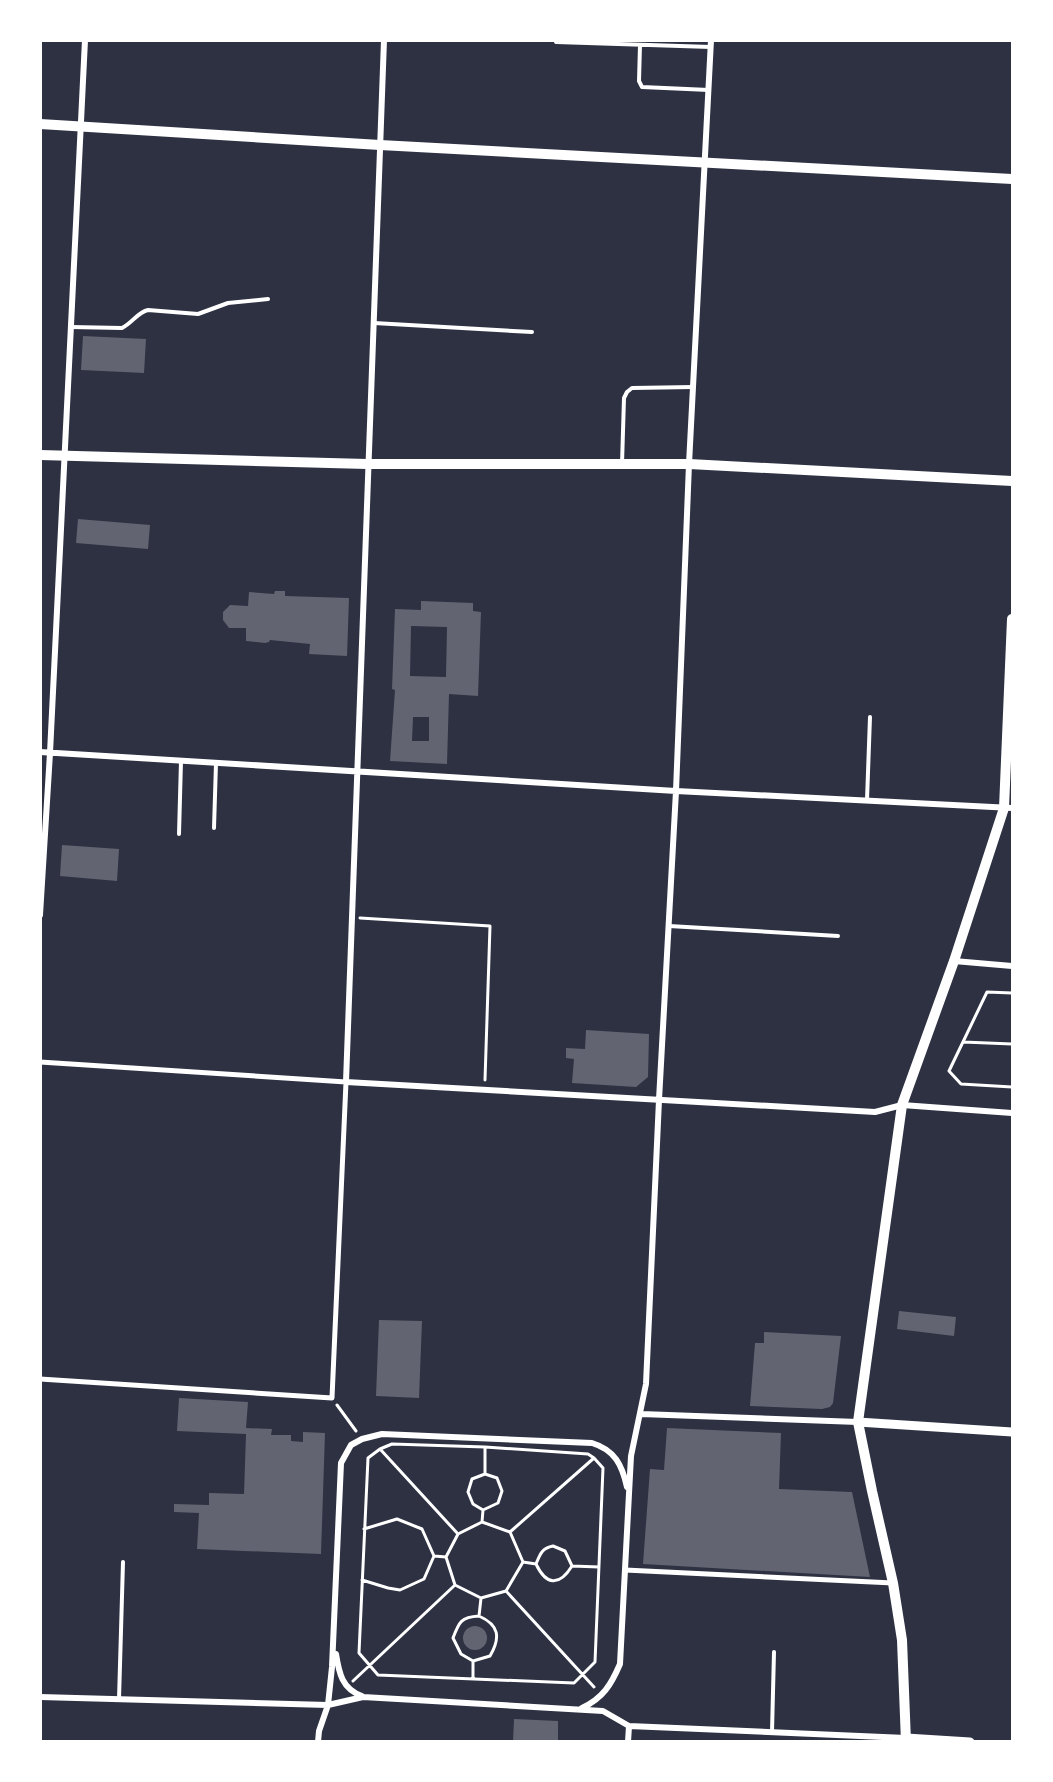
<svg xmlns="http://www.w3.org/2000/svg" width="1053" height="1782" font-family="Roboto,sans-serif">
	<rect width="100%" height="100%" fill="#2d3142"/>
	<path fill="#626471" fill-rule="evenodd" d="M83 336 146 339 144 373 81 370Z
		M78 519 150 525 148 549 76 543Z
		M275 591H285V596L349 598 347 656 309 654 310 644 270 640 269 642 265 643 246 641V628H229L223 620V612L230 605 248 606 249 592 274 594Z
		M421 601 473 603V611L481 612 478 696 449 694 447 764 390 761 395 690 392 689 395 609 421 610ZM411 626 447 627 446 677 410 676ZM413 717H429V741H412Z
		M62 845 119 849 117 881 60 876Z
		M586 1030 649 1034 648 1077 636 1087 572 1083 574 1059 566 1058V1048L585 1049Z
		M899 1311 956 1317 954 1336 897 1329Z
		M379 1320 422 1321 419 1398 376 1396Z
		M764 1332 841 1336 833 1403 830 1407 822 1409 750 1406 755 1343H764Z
		M179 1398 248 1402 246 1428 272 1429 271 1435H291V1441L303 1442V1432L325 1433 321 1554 197 1549 199 1513 174 1512V1504L209 1505V1493L244 1494 246 1434 177 1431Z
		M667 1428 781 1433 779 1489 852 1492 870 1577 643 1564 650 1469 664 1470Z
		M463 1638a12 12 0 1 1 24 0a12 12 0 1 1-24 0Z
		M514 1719 558 1721V1742H513Z"/>
	<g fill="none" stroke-linecap="round" stroke-linejoin="round">
		<path stroke="#fff" stroke-width="3" d="M360 918 490 926 485 1080
			M1012 993 987 992 949 1071 961 1084 1012 1087
			M963 1042 1012 1044
			M337 1405 356 1431
			M392 1444 485 1447 588 1454 594 1458 603 1468 595 1662 574 1683 378 1675 359 1653 368 1458 380 1449Z
			M380 1449 458 1534
			M485 1474 497 1478 502 1491 498 1503 483 1510 473 1504 468 1492 472 1479Z
			M485 1474V1448
			M482 1522 510 1532 523 1562 506 1591 481 1598 455 1585 446 1557 458 1534Z
			M482 1522 483 1510
			M510 1532 594 1458
			M553 1546 565 1551 572 1566C559 1587 546 1585 536 1564 540 1554 542 1548 553 1546Z
			M434 1556 446 1557
			M523 1562 536 1564
			M572 1566 599 1567
			M362 1580 388 1588 400 1590 424 1579 434 1556 422 1529 397 1519 364 1529
			M506 1591 594 1687
			M479 1616C499 1625 501 1637 490 1656L473 1661 461 1654 453 1638C459 1622 461 1617 479 1616Z
			M479 1616 481 1598
			M473 1679V1661
			M353 1681 455 1585"/>
		<path stroke="#fff" stroke-width="4" d="M556 42 711 47
			M640 45 639 81 642 87 709 90
			M374 323 532 332
			M71 327 122 328C132 323 138 312 148 310L198 314 228 303 268 299
			M622 464 624 398 627 392 632 388 693 387
			M867 800 870 717
			M214 828 216 763
			M179 834 181 761
			M669 926 838 936
			M119 1699 123 1562
			M772 1732 774 1652"/>
		<path stroke="#fff" stroke-width="5" d="M40 1062 346 1082 332 1398 40 1379
			M625 1570 893 1583"/>
		<path stroke="#fff" stroke-width="6" d="M384 40 346 1082 875 1112 902 1105 1012 1113
			M40 752 676 791 1012 808
			M40 915 50 753 85 40
			M954 961 1012 966
			M641 1414 858 1422
			M336 1654C339 1673 342 1689 362 1696
			M40 1697 328 1705 363 1697 603 1711 629 1726 906 1738
			M582 1708C603 1698 611 1685 620 1664L631 1456 646 1384 659 1100 676 791 689 464 711 40
			M318 1742 319 1731 328 1705 332 1667 341 1463 351 1445 362 1439 382 1434 592 1443C615 1450 622 1465 627 1487
			M628 1742 629 1726"/>
		<path stroke="#fff" stroke-width="9" d="M858 1422 1012 1432
			M906 1738 970 1742"/>
		<path stroke="#fff" stroke-width="10" d="M40 124 380 145 1012 179
			M40 455 367 464H689L1012 481
			M906 1742 902 1640 893 1583 872 1491 858 1422 902 1105 954 961 1004 808 1012 619"/>
	</g>
	<rect width="1053" height="1782" fill="none" stroke="#ffffff" stroke-width="84"/>
</svg>
